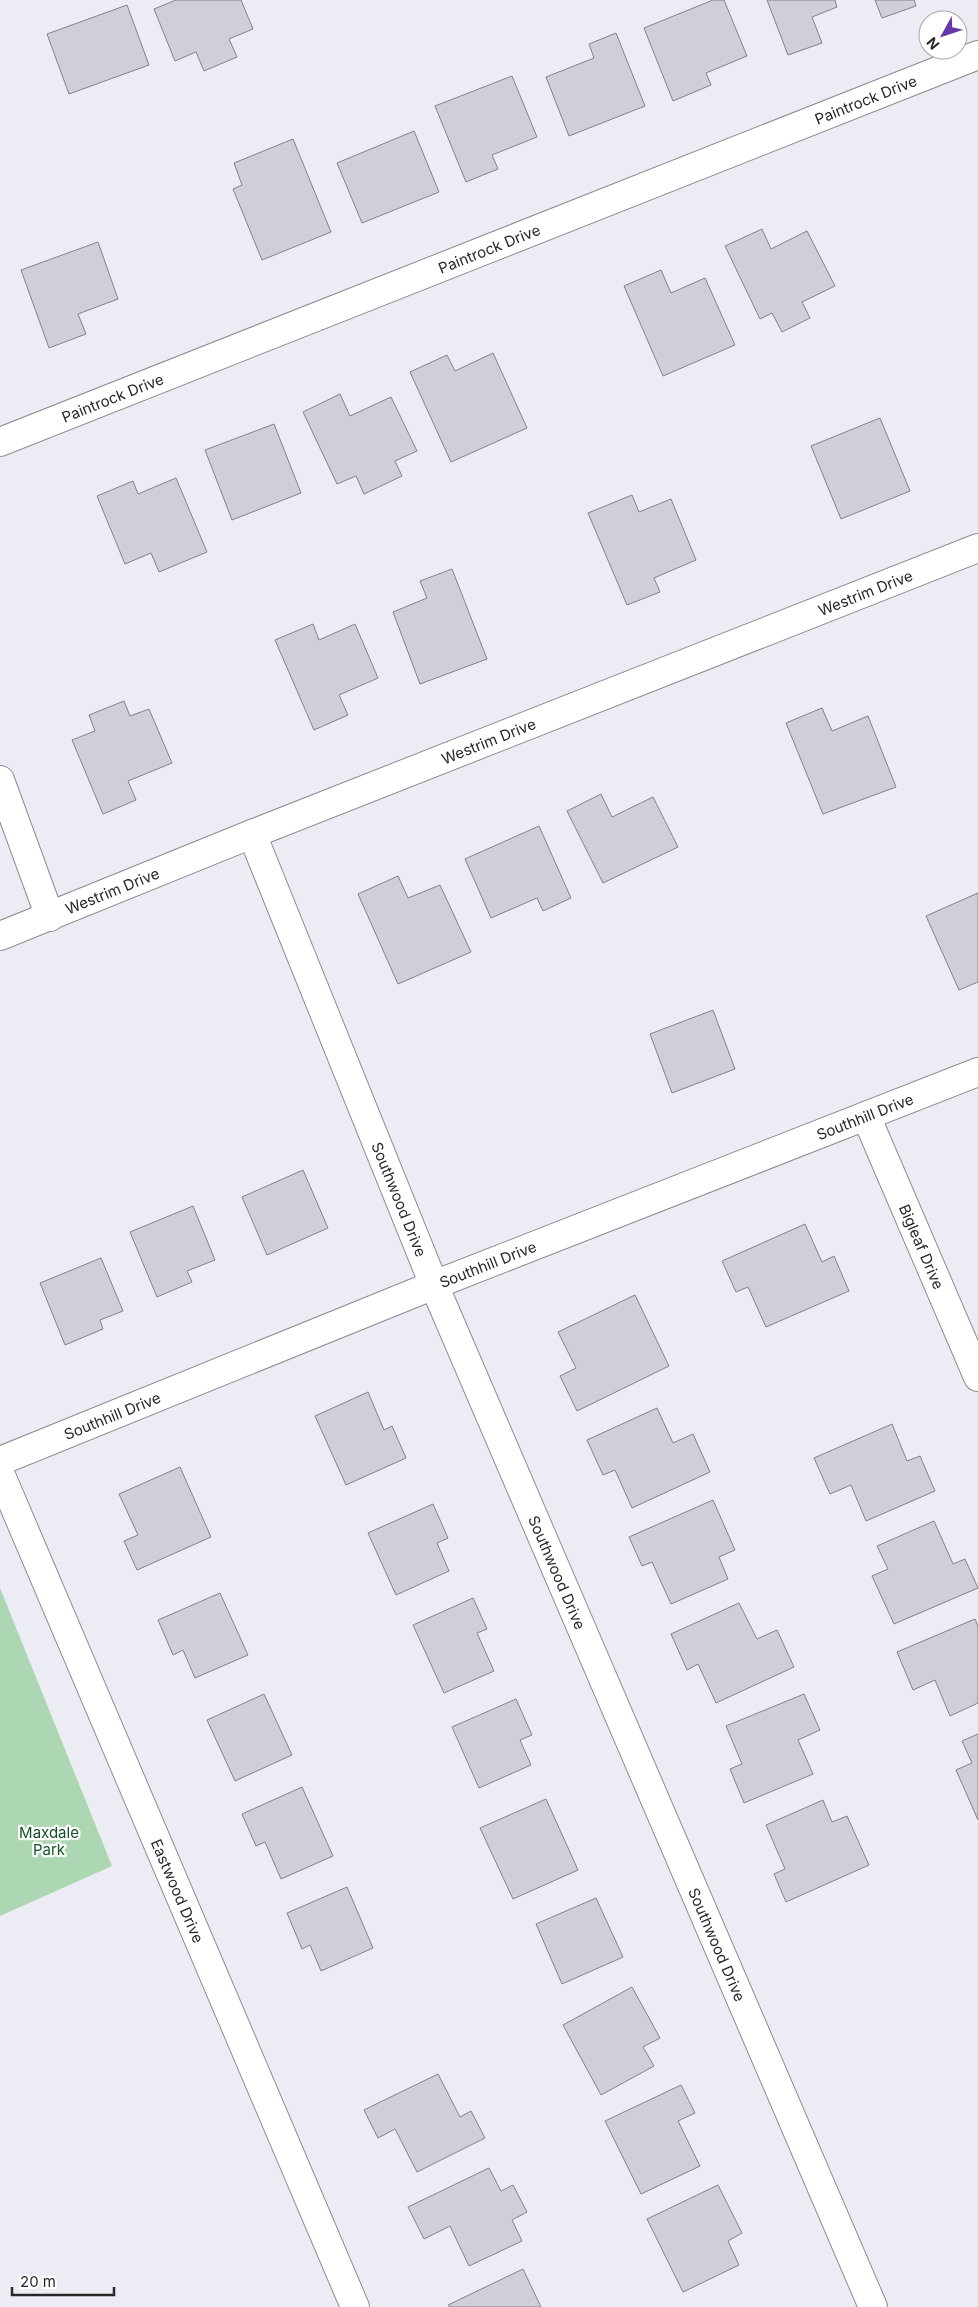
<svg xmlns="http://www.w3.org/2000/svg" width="978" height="2307" font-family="Inter,sans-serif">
	<rect width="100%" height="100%" fill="#ececf4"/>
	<path fill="#add7b2" d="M0 1588 112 1866 0 1916Z"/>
	<path fill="#d0cfd8" stroke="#83828a" d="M176 0H241L253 29 229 39 237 57 204 71 196 52 175 61 154 9Z
		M713 0H724L747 56 706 73 711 85 673 101 644 28Z
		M767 0H835L837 7 812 17 822 43 788 55Z
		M875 0H914L916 6 882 18Z
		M127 5 149 65 69 94 47 34Z
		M616 33 645 106 569 136 546 77 594 58 589 44Z
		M512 76 537 137 492 155 498 169 466 182 435 106Z
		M414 131 439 192 362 223 337 163Z
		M293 139 331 232 262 260 233 189 242 185 234 163Z
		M762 229 771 249 807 231 835 286 802 302 810 318 782 332 772 313 760 319 725 246Z
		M98 242 118 299 78 314 86 334 49 348 21 270Z
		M661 270 671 293 705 278 735 345 663 376 624 286Z
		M493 353 527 428 451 462 410 372 447 355 455 371Z
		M340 394 350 416 391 397 417 451 395 461 402 476 364 494 356 476 337 484 303 412Z
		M880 418 910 491 841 519 811 446Z
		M274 424 301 493 232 520 205 450Z
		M176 478 207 552 159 572 151 553 125 564 97 496 133 481 138 494Z
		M632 495 639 512 671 499 696 560 654 578 660 592 627 605 588 513Z
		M452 569 487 659 420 684 393 612 427 598 420 581Z
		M313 624 319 640 355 624 378 678 339 695 348 715 314 730 275 640Z
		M124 701 130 716 149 709 172 763 128 781 136 800 103 814 72 740 95 731 89 715Z
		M822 708 832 731 868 716 896 787 823 814 786 723Z
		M601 794 612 817 653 797 678 847 603 883 567 811Z
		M539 826 571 898 543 911 537 898 491 918 465 859Z
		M398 876 408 898 440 885 471 952 398 984 358 894Z
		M978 893V982L959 990 926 916Z
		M713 1010 735 1069 672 1093 650 1034Z
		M303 1170 328 1228 267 1255 242 1197Z
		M193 1206 215 1260 187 1271 192 1282 157 1297 130 1232Z
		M805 1224 822 1262 834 1256 849 1291 766 1327 748 1287 736 1292 722 1261Z
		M101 1258 123 1311 100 1320 103 1329 65 1345 40 1283Z
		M635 1295 669 1366 577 1411 560 1376 576 1368 558 1332Z
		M368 1392 384 1430 392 1426 406 1458 346 1485 315 1416Z
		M657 1408 673 1443 693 1434 710 1472 632 1508 615 1470 603 1475 587 1440Z
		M892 1424 907 1461 920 1456 935 1491 866 1521 851 1485 830 1494 814 1458Z
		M180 1467 211 1537 137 1570 124 1541 138 1535 119 1494Z
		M713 1500 735 1550 719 1557 728 1579 671 1604 652 1562 642 1566 629 1537Z
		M433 1504 448 1538 437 1543 449 1571 396 1595 368 1533Z
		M934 1521 953 1564 965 1559 978 1588 894 1624 872 1576 888 1569 877 1546Z
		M220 1593 248 1655 195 1678 183 1650 173 1655 158 1620Z
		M473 1598 487 1629 477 1633 494 1671 444 1693 413 1625Z
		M739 1603 757 1639 777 1630 794 1667 716 1703 698 1664 687 1670 671 1634Z
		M975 1619 978 1626V1703L950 1716 935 1680 913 1690 897 1652Z
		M264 1694 292 1755 235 1781 207 1720Z
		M804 1694 820 1730 798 1740 813 1774 744 1803 730 1769 742 1764 726 1726Z
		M516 1699 532 1735 520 1740 531 1765 479 1788 452 1727Z
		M978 1734V1820L956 1770 972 1763 962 1741Z
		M302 1787 333 1856 281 1879 265 1842 256 1846 242 1814Z
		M546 1799 578 1870 513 1899 480 1828Z
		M823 1800 832 1822 847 1816 869 1865 786 1902 774 1874 785 1869 766 1825Z
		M347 1887 373 1948 321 1971 310 1945 302 1949 287 1913Z
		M596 1898 623 1957 562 1984 536 1924Z
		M632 1987 660 2038 643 2047 654 2066 601 2095 563 2025Z
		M438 2074 460 2117 471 2111 485 2138 417 2172 395 2129 378 2138 364 2110Z
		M681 2085 695 2113 678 2121 700 2166 641 2194 605 2121Z
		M489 2168 501 2191 513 2185 527 2212 512 2220 522 2241 469 2266 450 2226 424 2239 408 2207Z
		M718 2185 742 2233 728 2241 739 2265 683 2292 647 2219Z
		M523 2269 541 2307H450L448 2305Z"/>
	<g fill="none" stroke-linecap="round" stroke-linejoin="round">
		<defs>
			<g id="street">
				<path id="s1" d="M0 442 978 55"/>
				<path d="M0 780 50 917"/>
				<path id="s2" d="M252 834 434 1285 873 2307"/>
				<path id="s3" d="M0 936 252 834 978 548"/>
				<path id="s4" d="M866 1116 978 1377"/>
				<path id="s5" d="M0 1461 434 1285 978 1072"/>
				<path id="s6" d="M0 1473 355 2307"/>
			</g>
		</defs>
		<use href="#street" stroke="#8d8c94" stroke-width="30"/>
		<use href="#street" stroke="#fff" stroke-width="28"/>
	</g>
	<g text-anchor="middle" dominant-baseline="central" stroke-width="4.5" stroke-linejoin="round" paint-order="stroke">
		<g font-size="15" fill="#28282b" stroke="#fff">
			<text stroke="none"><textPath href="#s1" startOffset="931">Paintrock Drive</textPath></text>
			<text stroke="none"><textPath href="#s1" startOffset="526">Paintrock Drive</textPath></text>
			<text stroke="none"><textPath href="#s1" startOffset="121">Paintrock Drive</textPath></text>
			<text stroke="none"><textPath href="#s3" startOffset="931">Westrim Drive</textPath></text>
			<text stroke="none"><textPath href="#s3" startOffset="526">Westrim Drive</textPath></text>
			<text stroke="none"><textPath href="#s3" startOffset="121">Westrim Drive</textPath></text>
			<text stroke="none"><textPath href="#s5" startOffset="931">Southhill Drive</textPath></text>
			<text stroke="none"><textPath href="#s2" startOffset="394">Southwood Drive</textPath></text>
			<text stroke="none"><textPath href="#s4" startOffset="142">Bigleaf Drive</textPath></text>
			<text stroke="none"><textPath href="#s5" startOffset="526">Southhill Drive</textPath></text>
			<text stroke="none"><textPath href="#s5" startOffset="121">Southhill Drive</textPath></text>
			<text stroke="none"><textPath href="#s2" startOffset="799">Southwood Drive</textPath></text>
			<text stroke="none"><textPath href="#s6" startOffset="454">Eastwood Drive</textPath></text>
			<text stroke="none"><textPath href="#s2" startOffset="1204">Southwood Drive</textPath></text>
		</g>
		<g font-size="15" fill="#125224" stroke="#fff">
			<text x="49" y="1832">Maxdale<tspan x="49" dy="17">Park</tspan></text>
		</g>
	</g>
	<g transform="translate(943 35) rotate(230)"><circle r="24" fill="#ffffff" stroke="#a9a9aa"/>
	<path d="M0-4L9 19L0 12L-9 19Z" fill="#6736ad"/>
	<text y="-8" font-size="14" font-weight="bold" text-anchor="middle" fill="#28282b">N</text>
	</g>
	<path d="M12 2287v8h102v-8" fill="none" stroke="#28282b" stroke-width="2.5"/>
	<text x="20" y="2287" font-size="15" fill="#28282b" stroke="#ffffff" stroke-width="4" paint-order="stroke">20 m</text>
</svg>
